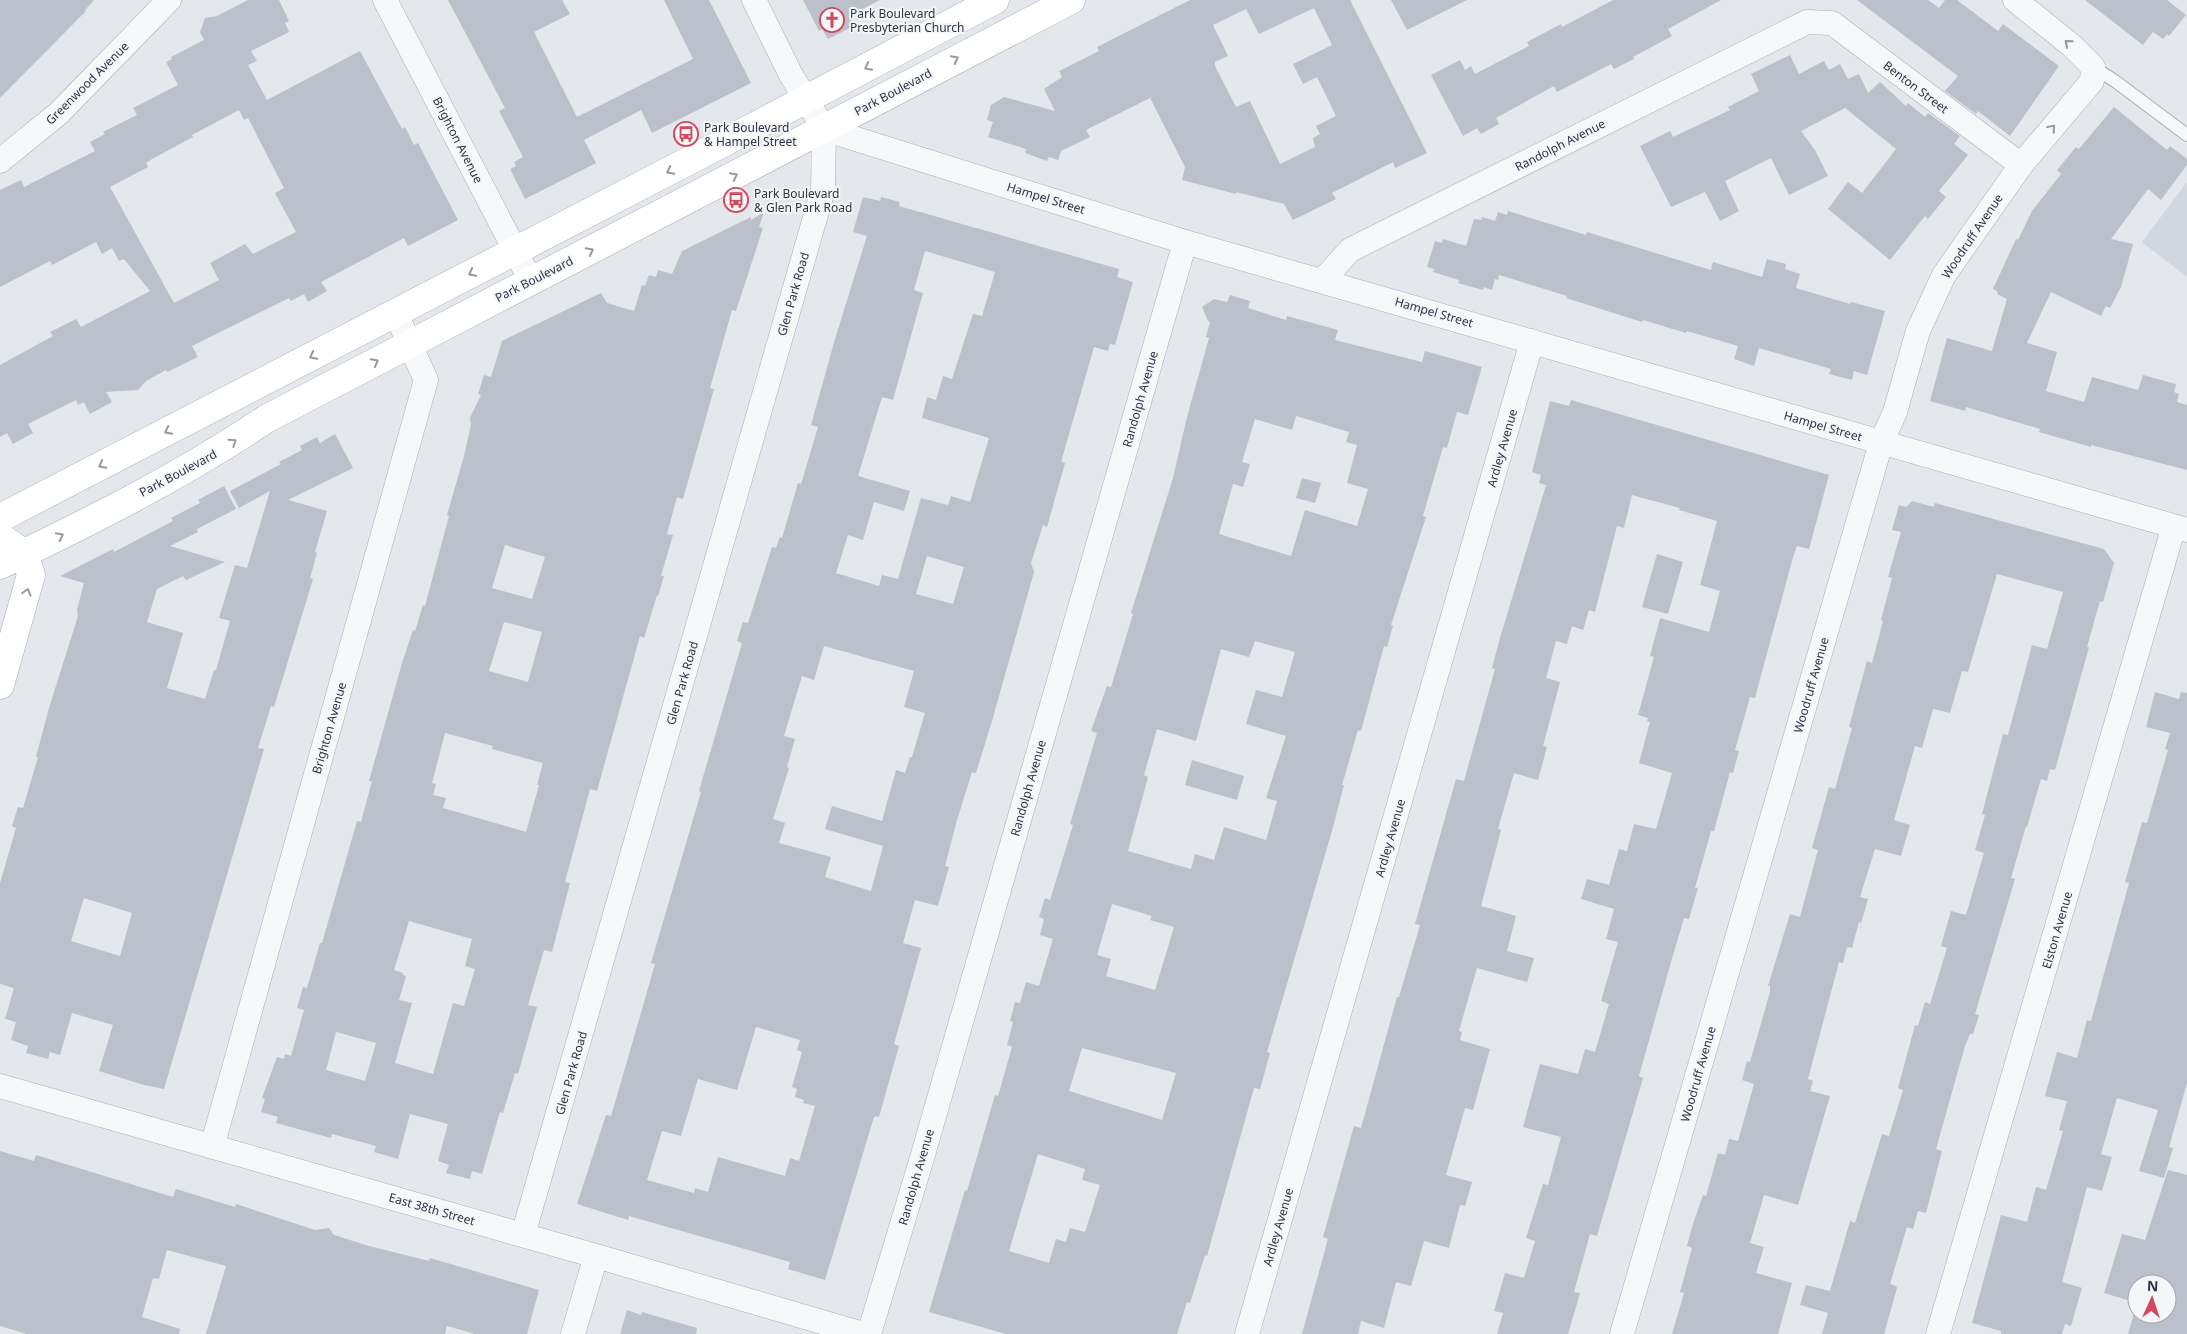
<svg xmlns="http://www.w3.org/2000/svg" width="2187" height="1334" font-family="'Noto Sans',sans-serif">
	<rect width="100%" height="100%" fill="#e4e7ec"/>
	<path fill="#d2d6de" d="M2187 182V277L2142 242Z"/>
	<path fill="#bbc0ca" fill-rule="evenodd" d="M0 0H94L85 10 86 11 0 98Z
		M248 0H279L289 21 285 23 289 32 251 51 257 61 248 65 267 100 360 51 402 129 405 127 414 145 418 143 458 220 408 246 404 238 321 282 327 291 308 302 304 294 291 301 289 298 192 346 198 357 167 372 166 370 146 381 138 390 106 392 112 402 90 414 84 402 78 405 76 400 28 424 33 433 13 444 7 433 0 437V365L53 336 50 332 76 319 81 327 150 291 124 259 119 261 112 248 102 254 96 242 52 265 50 261 0 287V190L21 180 24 187 95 151 90 142 105 134 103 132 137 115 133 108 178 85 166 62 172 59 171 57 204 40 200 32 205 18 217 16ZM239 110 244 120 248 118 284 188 275 193 296 232 253 254 245 244 210 263 219 280 174 303 110 187 148 167 146 163 152 159 193 137 192 135Z
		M448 0H562L570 14 534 32 577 117 693 59 664 0H709L751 83 652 133 641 110 584 140 596 163 525 199 510 169 516 166 514 162 523 157 499 111 505 108Z
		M803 0H880L849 16 854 26 828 39 822 29 819 31Z
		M1190 0H1350L1427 153 1395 168 1393 162 1332 193 1336 199 1293 220 1284 204 1236 192V194L1182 180 1185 167 1150 98 1086 130 1090 137 1061 151 1058 160 1049 157 1047 161 1025 153 1026 149 988 137 993 122 987 120 991 105 1004 97 1055 111 1044 89 1062 77 1059 71 1099 51 1097 47ZM1314 8 1332 45 1293 64 1303 84 1317 77 1336 116 1316 126 1320 134 1313 138 1315 147 1280 164 1250 101 1236 107 1215 66V62L1228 56 1213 25 1246 9 1259 34Z
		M1391 0H1467L1407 30Z
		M1613 0H1721L1668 29 1672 36 1633 57 1634 59 1614 69 1611 64 1557 92 1554 86 1496 118 1499 124 1481 134 1477 128 1463 136 1431 75 1460 60 1465 70 1471 66 1475 74 1529 46 1527 42 1561 24 1562 27Z
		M1857 0H1928L1939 8 1945 0H1957L1998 31 2003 24 2059 66 2010 136 1978 111 1976 114 1945 91 1958 76Z
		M2085 0H2167L2186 15 2169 36 2167 34 2163 39 2153 32 2143 45Z
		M1790 55 1799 74 1824 61 1829 70 1840 64 1848 79 1859 74 1868 93 1880 82 1906 106 1908 103 1925 117 1928 113 1960 136 1954 144 1968 155 1939 191 1946 197 1928 219 1925 216 1890 260 1828 209 1848 182 1862 193 1896 149 1845 108 1801 131 1815 150 1828 176 1789 195 1771 158 1725 181 1739 211 1720 221 1705 192 1671 207 1640 146 1670 131 1673 137 1730 110 1728 107 1759 91 1751 74Z
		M2114 107 2167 150 2170 146 2187 159V165L2161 200 2148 189 2111 239 2133 244 2121 287 2110 308 2106 306 2101 316 2051 292 2027 343 2057 352 2046 391 2084 402 2092 377 2138 390 2143 375 2176 384 2174 392 2179 394 2177 402 2187 405V470L2091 445V447L2039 432 2040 429 1966 407 1965 411 1930 401 1947 338 1992 351 2007 299 1997 294 1998 292 1993 289 2016 239 2018 240 2032 211 2061 174 2057 170 2076 147 2079 149Z
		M863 197 880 201 881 197 900 202 899 206 1119 269 1117 277 1133 282 1115 345 1110 344 1108 351 1094 347 1061 462 1065 463 1047 527 1043 525 1031 563 1034 572 992 721 976 773 972 772 957 820 945 866 949 867 938 906 915 900 903 943 921 948 894 1044 899 1046 879 1117 875 1116 873 1120 825 1280 788 1269 790 1262 629 1216 628 1220 577 1204 606 1115 611 1116 630 1051 655 964 651 963 701 792 699 791 742 643 737 641 743 622 748 623 772 547 776 548 780 537 782 538 798 483 801 484 818 427 811 425 835 339 867 236 853 232ZM925 251 995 272 982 316 973 314 952 379 943 376 936 400 927 397 922 418 989 438 970 502 951 496 948 505 921 498 898 579 882 575 879 586 836 573 848 535 863 540 874 502 904 511 910 491 858 476 882 397 893 400 923 293 914 290ZM927 556 964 567 953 604 916 594ZM824 646 914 671 904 707 925 713 912 757H910L905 773 896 770 882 821 832 806 825 829 883 846 871 891 825 877 831 857 779 843 785 823 773 819 789 768 787 767 795 739 784 736 802 676 814 680ZM756 1027 800 1040 797 1050 802 1052 792 1087 797 1089 795 1097 804 1100 803 1103 815 1106 799 1161 790 1158 785 1176 718 1157 708 1192 695 1188 694 1193 647 1180 662 1131 681 1136 698 1079 737 1090Z
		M1508 211 1586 235 1587 232 1711 270 1713 262 1762 277 1767 259 1786 264 1785 269 1800 274 1796 288 1850 304 1851 302 1885 311 1867 375 1854 371 1852 380 1829 374 1831 369 1759 348 1754 366 1734 359 1738 346 1687 331 1686 333 1643 320 1642 322 1566 298 1567 296 1499 275 1498 280 1495 279 1492 290 1484 287 1483 290 1458 283 1459 280 1433 272 1434 269 1427 267 1435 241 1442 243 1443 239 1466 246 1474 219 1481 220 1482 217 1495 221 1498 212 1507 215Z
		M764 212 759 227 763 228 736 311 732 310 710 388 714 389 683 499 677 497 667 534 673 535 661 576H664L658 596 657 595 644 638 640 636 597 791 590 789 565 882 570 883 552 952 544 950 528 1005 537 1007 518 1074 515 1073 503 1113 500 1112 482 1174 472 1171 470 1179 446 1173 449 1165 438 1161 448 1124 410 1114 398 1159 374 1152 376 1146 332 1134 331 1138 276 1123 278 1117 261 1112 265 1099 262 1098 277 1057 284 1059 285 1054 291 1056 304 1010 297 1008 303 987 307 988 320 943H322L357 821 361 822 372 781H369L402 663 413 630 415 631 423 605 425 606 449 516 447 515 464 456 471 425 470 418 481 395 478 394 484 375 491 377 502 341 601 293 607 303 634 311 642 285 645 286 649 275 656 277 658 270 672 274 682 251 751 217V220ZM505 545 545 557 532 599 492 588ZM504 622 542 632 528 682 489 671ZM445 733 493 746 492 749 543 763 537 785H539L526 832 443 808 446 798 433 795 436 784 432 783ZM409 921 472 939 465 966 475 969 464 1006 453 1003 433 1074 395 1063 412 1003 399 1000 406 976 403 975V973L394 970ZM336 1032 376 1043 365 1081 326 1070Z
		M1230 295 1250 301 1248 308 1286 320 1287 316 1338 330 1335 340 1422 362 1425 351 1482 367 1468 415 1457 412 1447 448 1443 447 1423 516 1426 517 1391 625 1393 626 1387 647 1384 646 1361 731 1358 730 1342 785H1344L1332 831 1267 1052 1270 1053 1260 1089 1254 1088 1207 1256 1205 1255 1190 1303 1187 1302 1177 1334H1006L929 1312 965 1190 967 1191 995 1095 998 1096 1012 1047 1007 1045 1013 1022 1010 1021 1015 1002 1020 1003 1026 982 1039 986 1053 939 1040 935 1044 919 1039 917 1045 898 1050 900 1073 825 1070 824 1097 733 1091 731 1107 686 1111 687 1133 614 1131 613 1173 478 1187 417 1209 338 1206 337 1210 322 1208 321 1202 307 1214 299 1227 302ZM1296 416 1349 432 1346 442 1357 445 1347 483 1368 489 1357 526 1305 510 1291 556 1219 534 1233 484 1243 487 1250 464 1242 462 1255 419 1292 430ZM1255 641 1295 652 1282 697 1256 690 1246 724 1286 736 1266 798 1277 801 1266 840 1224 827 1214 860 1195 854 1191 869 1128 851 1148 777 1144 775 1157 729 1196 741 1221 649 1249 657ZM1112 904 1152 916 1150 920 1174 927 1155 990 1106 976 1111 959 1097 955ZM1082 1048 1176 1073 1162 1120 1069 1091ZM1038 1154 1085 1169 1082 1180 1100 1185 1085 1232 1070 1228 1066 1242 1056 1239 1049 1263 1009 1251Z
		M1571 400 1829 475 1809 549 1797 546 1793 557 1755 698 1750 697 1735 750 1739 751 1733 773 1730 772 1714 831H1711L1695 888H1698L1689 919 1684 918 1671 962 1639 1076 1643 1078 1597 1236 1590 1234 1574 1292 1580 1293 1568 1334H1497L1503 1313 1494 1311 1505 1273 1524 1278 1535 1241 1526 1238 1543 1184 1548 1185 1561 1137 1523 1127 1540 1064 1578 1074 1585 1049 1595 1052 1609 1004 1601 1001 1618 942 1606 939 1614 909 1581 899 1587 879 1609 885 1619 849 1627 851 1634 824 1656 829 1672 773 1639 763 1650 722 1647 721 1648 718 1638 715 1654 657 1650 656 1660 618 1709 632 1720 591 1700 585 1717 521 1679 510 1680 508 1632 495 1624 528 1617 526 1595 612 1589 610 1583 630 1572 626 1567 644 1556 641 1546 678 1560 682 1543 746 1547 747 1538 780 1514 773 1498 829 1501 830 1481 906 1516 916 1507 951 1534 958 1527 982 1477 968 1459 1031 1462 1032 1460 1040 1490 1049 1473 1110 1465 1108 1446 1175 1472 1182 1465 1206 1460 1205 1449 1248 1424 1241 1411 1286 1396 1282 1384 1328 1361 1321 1358 1334H1302L1328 1239 1323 1237 1354 1126 1361 1128 1397 997H1399L1420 925 1415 924 1456 779 1464 781 1495 669 1492 668 1500 638 1546 485 1539 483 1541 475 1532 472 1550 401 1569 406Z
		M335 434 353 468 288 500 327 511 315 552 317 553 310 578 313 579 274 707 271 706 258 748 264 749 164 1089 144 1085 99 1071 113 1025 72 1013 60 1055 50 1052 48 1059 26 1053 28 1046 11 1040 16 1022 5 1019 14 988 0 984V883L16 828 12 826 18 807 23 808 38 757H36L49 708 78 616 77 610 84 583 60 576 113 549 114 552 173 521 171 518 200 503 198 500 224 486 236 509 197 529 198 532 170 546 225 562 186 580 183 576 157 589 147 622 183 633 167 688 205 699 214 670H216L230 621 219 618 235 565 247 568 270 491 239 508 230 491 281 464 279 462 302 450 300 446 317 437 320 443ZM84 898 132 913 120 956 71 941Z
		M1302 478 1321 483 1315 503 1296 498Z
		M1912 501 1934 507 1935 503 2104 549 2114 563 2103 602 2100 601 2087 647H2089L2055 770 2050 769 2047 781 2041 779 2027 827 2026 826 2011 878 2015 879 1975 1014 1979 1015 1973 1034H1970L1965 1046 1936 1149 1942 1151 1926 1213 1918 1211 1913 1229 1907 1227 1890 1284 1896 1286 1897 1288 1884 1334H1822L1828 1313 1800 1305 1806 1285 1830 1291 1850 1221 1855 1223 1882 1134 1889 1136 1903 1090 1898 1088 1915 1025 1918 1026 1925 1002 1930 1004 1947 948 1941 946 1951 911 1966 915 1984 853 1975 850 1985 815 1982 814 2003 734 2008 735 2032 645 2047 649 2063 592 1997 574 1968 672 1962 671 1950 713 1933 709 1922 748 1915 746 1894 820 1910 825 1901 856 1875 849 1860 897 1868 899 1861 923 1859 922 1852 948 1847 947 1843 963 1839 962 1808 1079 1813 1081 1810 1091 1830 1096 1798 1205 1764 1195 1750 1243 1764 1247 1756 1273 1792 1283 1778 1334H1672L1684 1293 1680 1292 1692 1248 1687 1246 1692 1227 1703 1195 1706 1196 1718 1153 1725 1155 1729 1139 1738 1141 1754 1084 1742 1080 1747 1061 1750 1062 1770 992V986H1768L1790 914 1800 917 1818 850 1812 848 1829 787 1835 789 1852 728 1849 727 1867 661 1872 663 1883 621 1881 620 1892 578 1888 577 1901 532 1892 530 1899 505 1906 507Z
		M1657 554 1683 562 1668 614 1642 607Z
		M2155 692 2179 699 2181 692 2187 693V1083L2169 1147 2173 1148 2164 1178 2139 1171 2158 1110 2117 1098 2101 1154 2112 1157 2102 1191 2087 1187 2062 1282 2082 1288 2071 1326 2065 1324 2062 1334H2001V1331L1972 1323 2001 1215 2027 1222 2036 1187 2046 1190 2063 1131 2059 1130 2067 1101 2045 1096 2057 1052 2077 1058 2087 1020 2091 1021 2129 883 2125 882 2142 822 2147 823 2168 750 2165 749 2170 733 2146 727Z
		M1192 760 1244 776 1237 800 1185 785Z
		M0 1151 34 1161 36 1155 173 1197 176 1189 235 1207 236 1204 315 1230 329 1228 334 1235 369 1246 429 1261 430 1258 539 1290 527 1334H475L447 1326 445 1334H206L226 1266 167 1250 159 1279 153 1278 142 1317 180 1329 179 1334H27L0 1326Z
		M2168 1170 2187 1175V1334H2128L2137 1303 2104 1293 2122 1234 2145 1240ZM2137 1284H2167V1314H2137Z
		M627 1310 641 1315 642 1312 697 1328 696 1334H620Z"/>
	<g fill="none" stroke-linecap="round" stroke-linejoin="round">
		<defs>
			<path id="lane" d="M2093 67 2115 81 2187 135"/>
			<path id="street" d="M385 0 531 281
				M754 0 791 75 824 129 1185 242 2187 530
				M0 161 59 113 169 0
				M1323 280 1350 250 1807 22 1832 23 2021 165
				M0 1086 596 1256 863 1334
				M212 1147 426 380 396 314
				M523 1235 823 190 824 129
				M573 1334 596 1256
				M869 1334 922 1158 1185 242
				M1247 1334 1532 341
				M1622 1334 1881 443 1895 412 1918 331 1944 275 2021 165 2092 81 2093 67 2071 45 2015 0
				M1938 1334 2174 526"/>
			<path id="secondary" d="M0 518 698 156 995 0
				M0 537 24 553 31 575 0 685
				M0 565C91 521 182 476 266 419L1071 0"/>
		</defs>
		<use href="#lane" stroke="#a9aeb7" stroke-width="14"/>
		<use href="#street" stroke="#a9aeb7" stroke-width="25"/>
		<use href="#secondary" stroke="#a9aeb7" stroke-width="29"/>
		<use href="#lane" stroke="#f7f8fa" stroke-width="12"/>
		<use href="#street" stroke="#f7f8fa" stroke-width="24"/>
		<use href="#secondary" stroke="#fff" stroke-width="28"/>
	</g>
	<defs><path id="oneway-chevron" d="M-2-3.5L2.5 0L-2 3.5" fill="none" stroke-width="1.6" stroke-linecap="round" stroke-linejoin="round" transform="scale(1.25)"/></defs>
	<g stroke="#9196a0">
		<use href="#oneway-chevron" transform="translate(2068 43) rotate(-140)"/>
		<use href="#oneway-chevron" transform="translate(2052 128) rotate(-50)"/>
	</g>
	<g stroke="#959aa2">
		<use href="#oneway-chevron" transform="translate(955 59) rotate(-27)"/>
		<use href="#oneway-chevron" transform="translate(868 67) rotate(153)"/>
		<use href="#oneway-chevron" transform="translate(670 171) rotate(153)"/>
		<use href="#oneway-chevron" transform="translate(734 176) rotate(-27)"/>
		<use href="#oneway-chevron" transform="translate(590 251) rotate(-28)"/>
		<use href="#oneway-chevron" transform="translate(472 273) rotate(152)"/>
		<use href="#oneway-chevron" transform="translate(313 356) rotate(153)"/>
		<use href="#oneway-chevron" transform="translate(375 362) rotate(-28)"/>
		<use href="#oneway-chevron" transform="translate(168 431) rotate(153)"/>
		<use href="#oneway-chevron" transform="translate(233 442) rotate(-34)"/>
		<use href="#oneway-chevron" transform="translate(102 465) rotate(152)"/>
		<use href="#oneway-chevron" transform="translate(60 536) rotate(-27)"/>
		<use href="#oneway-chevron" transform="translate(27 592) rotate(-74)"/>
	</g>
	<defs>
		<symbol id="church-ring" viewBox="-11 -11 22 22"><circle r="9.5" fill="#f4f6f9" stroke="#d1495b" stroke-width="1.5"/><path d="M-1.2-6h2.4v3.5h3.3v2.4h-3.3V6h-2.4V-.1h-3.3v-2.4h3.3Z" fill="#d1495b"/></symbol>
		<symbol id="bus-ring" viewBox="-11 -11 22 22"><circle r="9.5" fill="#f4f6f9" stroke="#d1495b" stroke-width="1.5"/><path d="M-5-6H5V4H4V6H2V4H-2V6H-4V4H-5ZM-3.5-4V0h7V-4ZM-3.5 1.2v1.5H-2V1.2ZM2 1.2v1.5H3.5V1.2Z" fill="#d1495b"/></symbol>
	</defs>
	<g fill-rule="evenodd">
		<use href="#church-ring" x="818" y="6" width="28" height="28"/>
		<use href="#bus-ring" x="672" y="120" width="28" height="28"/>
		<use href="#bus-ring" x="722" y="186" width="28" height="28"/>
	</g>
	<g text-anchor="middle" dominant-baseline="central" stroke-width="4" stroke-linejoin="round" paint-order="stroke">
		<g font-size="12" fill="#2b3445" stroke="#f4f6f9" text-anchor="start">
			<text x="850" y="13">Park Boulevard<tspan x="850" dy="14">Presbyterian Church</tspan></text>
			<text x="704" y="127">Park Boulevard<tspan x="704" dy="14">&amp; Hampel Street</tspan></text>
			<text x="754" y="193">Park Boulevard<tspan x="754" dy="14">&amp; Glen Park Road</tspan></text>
		</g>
		<g font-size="12" fill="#2b3445" stroke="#f4f6f9">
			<text transform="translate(87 83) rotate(-45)">Greenwood Avenue</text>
			<text transform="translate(1916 87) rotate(37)">Benton Street</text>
			<text transform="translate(893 92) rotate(-28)">Park Boulevard</text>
			<text transform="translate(458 140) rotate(63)">Brighton Avenue</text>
			<text transform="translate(1560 145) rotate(-27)">Randolph Avenue</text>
			<text transform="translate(1046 198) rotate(17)">Hampel Street</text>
			<text transform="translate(1972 236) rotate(-56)">Woodruff Avenue</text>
			<text transform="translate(534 279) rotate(-27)">Park Boulevard</text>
			<text transform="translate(793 294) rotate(-74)">Glen Park Road</text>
			<text transform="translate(1434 312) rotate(16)">Hampel Street</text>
			<text transform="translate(1140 399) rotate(-74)">Randolph Avenue</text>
			<text transform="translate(1823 426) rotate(16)">Hampel Street</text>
			<text transform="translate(1502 448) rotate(-74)">Ardley Avenue</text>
			<text transform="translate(178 473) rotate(-28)">Park Boulevard</text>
			<text transform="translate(682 683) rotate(-74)">Glen Park Road</text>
			<text transform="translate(1811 685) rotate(-74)">Woodruff Avenue</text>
			<text transform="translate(329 728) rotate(-74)">Brighton Avenue</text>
			<text transform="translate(1028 788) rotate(-74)">Randolph Avenue</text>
			<text transform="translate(1390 838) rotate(-74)">Ardley Avenue</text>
			<text transform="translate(2057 930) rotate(-74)">Elston Avenue</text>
			<text transform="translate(571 1073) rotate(-74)">Glen Park Road</text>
			<text transform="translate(1698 1074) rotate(-74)">Woodruff Avenue</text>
			<text transform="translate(916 1177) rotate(-74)">Randolph Avenue</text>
			<text transform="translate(432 1209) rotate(16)">East 38th Street</text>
			<text transform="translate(1278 1227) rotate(-74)">Ardley Avenue</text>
		</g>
	</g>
	<g transform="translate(2152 1299) rotate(3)"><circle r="24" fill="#f4f6f9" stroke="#a4a8b1"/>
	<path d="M0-4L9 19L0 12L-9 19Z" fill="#d1495b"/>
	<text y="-8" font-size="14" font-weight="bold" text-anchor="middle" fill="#2b3445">N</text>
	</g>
</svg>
